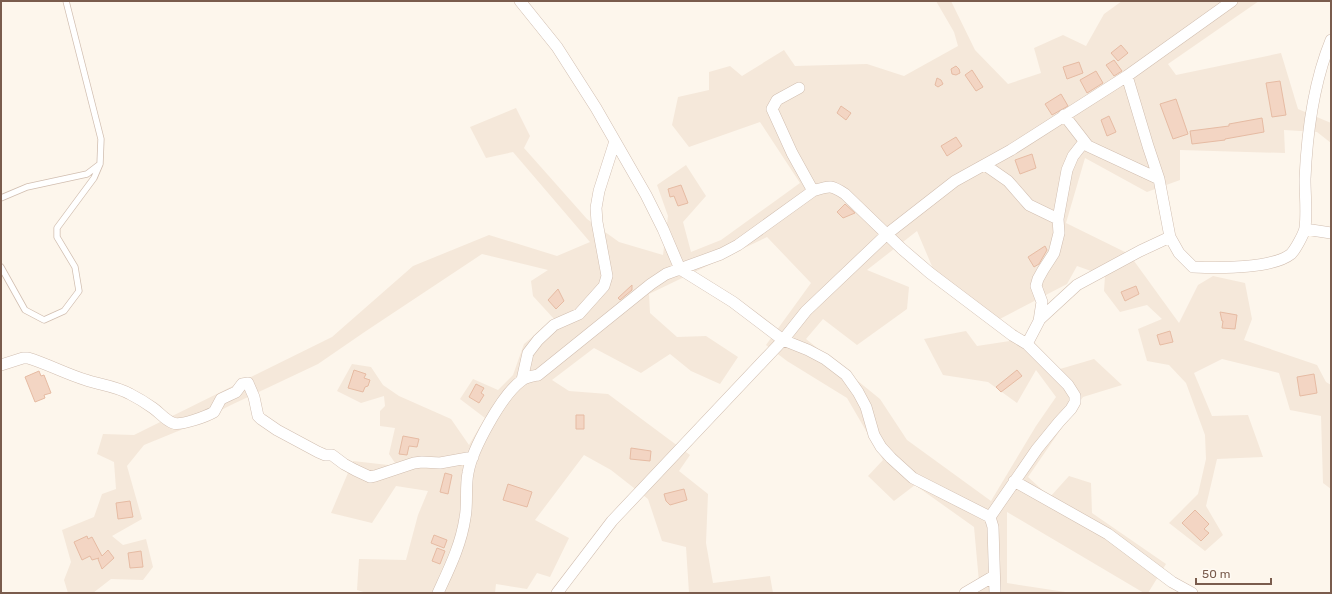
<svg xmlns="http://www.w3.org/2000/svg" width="1332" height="594" font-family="Rubik,sans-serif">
	<rect width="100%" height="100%" fill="#fdf6ec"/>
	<path fill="#f5e8da" d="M936 1H951L975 50 1008 84 1041 73 1034 48 1063 35 1086 46 1104 14 1122 1H1259L1168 64 1176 75 1281 53 1298 109 1331 123V143L1317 132 1284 130 1285 153 1180 150V180L1147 192 1085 158 1066 223 1129 254 1179 323 1198 285 1213 276 1245 283 1252 319 1244 340 1317 365 1326 382 1331 385V489L1323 483 1321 416 1290 410 1279 373 1222 359 1194 373 1212 416 1248 415 1263 457 1217 459 1206 506 1223 535 1205 551 1169 523 1198 494 1206 459 1205 435 1186 383 1169 365 1147 361 1138 329 1162 319 1147 305 1120 312 1104 291 1105 276 1077 266 1067 284 996 321 937 278 917 231 867 270 909 287 907 309 857 345 823 319 806 339 880 399 907 440 991 501 1036 426 1056 397 1036 370 1017 403 988 382 943 375 924 339 966 331 977 346 1030 338 1060 369 1094 359 1122 385 1083 397 1028 477 1050 497 1069 476 1091 483 1092 513 1166 564 1148 593H1144L1007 512V583L1072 593H980L974 527 915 485 894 501 868 476 883 460 847 398 787 361 766 345 811 283 767 237 649 294 650 313 677 337 706 336 738 357 720 384 691 371 670 354 641 373 594 348 552 380 569 391 608 394 690 455 679 471 708 494 706 543 713 583 770 576 773 593H689L686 547 662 541 648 499 611 470 584 455 535 520 569 538 550 577 537 573 527 589 496 584 495 593H367L357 590 359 559 406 560 418 515 428 491 396 486 372 523 331 513 353 461 397 466 389 454 395 428 380 426V411L385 406 384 396 361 403 337 391 352 364 371 367 383 385 399 396 451 419 469 445 485 418 460 399 473 379 498 390 513 375 524 344 554 319 533 296 531 281 548 270 482 254 366 331 318 364 231 405 188 427 144 445 127 466 142 519 112 536 123 545 146 539 153 567 143 580 111 579 93 593H68L64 580 71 562 62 530 94 517 102 494 116 489 114 462 97 454 103 434 134 435 332 337 413 266 489 235 557 256 590 242 513 152 486 158 470 127 516 108 530 136 524 148 587 219 619 242 663 255 668 216 657 185 686 165 706 196 683 222 691 252 721 240 800 183 760 122 689 147 672 125 678 97 709 90V72L730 66 742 76 784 50 795 66 867 64 904 76 958 46 954 32Z"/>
	<path fill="#f3d5c3" stroke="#e6bba3" d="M1121 45 1128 53 1118 61 1111 53Z
		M1114 60 1122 71 1114 76 1106 65Z
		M1079 62 1083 73 1067 79 1063 67Z
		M956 66 959 69 960 73 956 75 952 74 951 69Z
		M972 70 983 87 976 91 965 75Z
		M1096 71 1103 83 1087 93 1080 80Z
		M937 78 941 80 943 84 938 87 935 85Z
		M1280 81 1286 115 1272 117 1266 83Z
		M1061 94 1068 106 1052 115 1045 104Z
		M1176 99 1188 134 1173 139 1160 104Z
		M841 106 851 113 846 120 837 113Z
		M1109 116 1116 132 1107 136 1101 120Z
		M1262 118 1264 132 1225 139V140L1192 144 1190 131 1229 126V124Z
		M956 137 962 146 947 156 941 146Z
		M1032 154 1036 168 1020 174 1015 160Z
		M681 185 688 203 678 206 674 196 670 197 668 189Z
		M845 204 855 213 843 218 837 212Z
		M1045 246 1047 250 1039 264 1034 267 1028 257Z
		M632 285V290L620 300 618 298Z
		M1136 286 1139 294 1125 301 1121 292Z
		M558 289 564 301 556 309 548 300Z
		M1220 312 1237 315 1235 329 1222 328 1223 321H1222Z
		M1170 331 1173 342 1160 345 1157 335Z
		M354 370 366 374 364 378 370 380 368 386 365 387 363 392 348 388Z
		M1017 370 1022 376 1001 392 996 387Z
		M39 371 41 376 44 375 51 393 44 395 45 398 35 402 25 377Z
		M1314 374 1317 393 1300 396 1297 377Z
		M476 384 484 388 481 393 484 395 479 403 469 397Z
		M576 415H584V429H576Z
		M403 436 419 439 417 447 409 446 407 455 399 454Z
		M631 448 651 451 650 461 630 459Z
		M445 473 452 475 448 494 440 492Z
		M508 484 532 492 527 507 503 500Z
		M684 489 687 500 670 505 666 501 664 494Z
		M130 501 133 517 118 519 116 503Z
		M1195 510 1209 524 1204 529 1209 533 1201 541 1182 523Z
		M434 535 447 540 444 548 431 543Z
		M87 536 88 539 92 537 102 556 108 550 114 558 102 569 98 559 99 558 92 560 90 556 82 560 74 542Z
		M437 548 445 551 440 564 432 561Z
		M141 551 143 567 130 568 128 553Z"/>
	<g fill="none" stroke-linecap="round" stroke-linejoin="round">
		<defs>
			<path id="lane" d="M1 198 27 187 87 174 100 164 101 139 66 1
				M1 267 25 310 44 320 64 311 79 291 75 267 57 237V228L94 178 100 164"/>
			<path id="street" d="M520 1 557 47 596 108 646 195 663 229 680 269 733 302 783 340 808 350 825 359 846 375 858 392 866 407 874 435 881 447 891 458 913 478 990 517 993 527 995 593
				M1127 76 1148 146 1159 179
				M799 88 777 100 772 109 792 153 813 191
				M1064 115 1088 146 1159 179 1170 237 1179 253 1193 267C1216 268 1272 269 1291 254 1295 250 1304 234 1305 228 1307 212 1305 195 1305 179 1307 132 1313 84 1331 40
				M985 165 1008 181 1029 205 1058 219
				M1305 229 1331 233
				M1039 320 1077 285 1140 251 1170 237
				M1027 344 1039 321 1041 308 1042 302 1036 286 1038 279 1043 270 1054 253 1059 233 1058 219 1067 170 1073 156 1084 142
				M1 365 23 358H28C48 364 66 374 86 380 101 385 116 386 130 394 138 398 146 403 153 408 160 413 165 420 173 423 181 426 207 416 214 412L221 399 236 392 242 384 248 383 254 397 258 416 261 419 277 430 318 452 325 455H332L344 464 355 470 370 477 375 476 414 463 422 462 440 463 473 457
				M522 380 528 353 538 340 554 325 579 314 604 286 607 276 597 222 596 208 599 191 615 141
				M1014 481 1108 534 1172 582 1192 593
				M438 593C449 569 461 545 465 518 468 504 465 487 468 473 472 449 502 395 521 381 525 377 533 376 538 375L651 284 666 274 721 254 738 245 813 191C829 186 830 184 845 194L902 249 930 273 1012 335 1027 344 1068 385 1075 396V402L1071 409 1059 422 1037 449 990 517
				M557 593 612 521 783 340 806 311 887 234 955 181 1011 150 1127 76 1232 1
				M965 593 994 576"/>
		</defs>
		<use href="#lane" stroke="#d1beb0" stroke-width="7"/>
		<use href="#street" stroke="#d1beb0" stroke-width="12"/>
		<use href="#lane" stroke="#fff" stroke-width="5.5"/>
		<use href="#street" stroke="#fff" stroke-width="11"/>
	</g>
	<rect width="1332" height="594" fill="none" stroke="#7a5c4d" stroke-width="4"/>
	<path d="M1196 578v6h75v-6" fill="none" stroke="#7a5c4d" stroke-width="2"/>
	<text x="1202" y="578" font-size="12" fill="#7a5c4d" stroke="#fffaf3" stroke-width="3" paint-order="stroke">50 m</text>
</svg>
